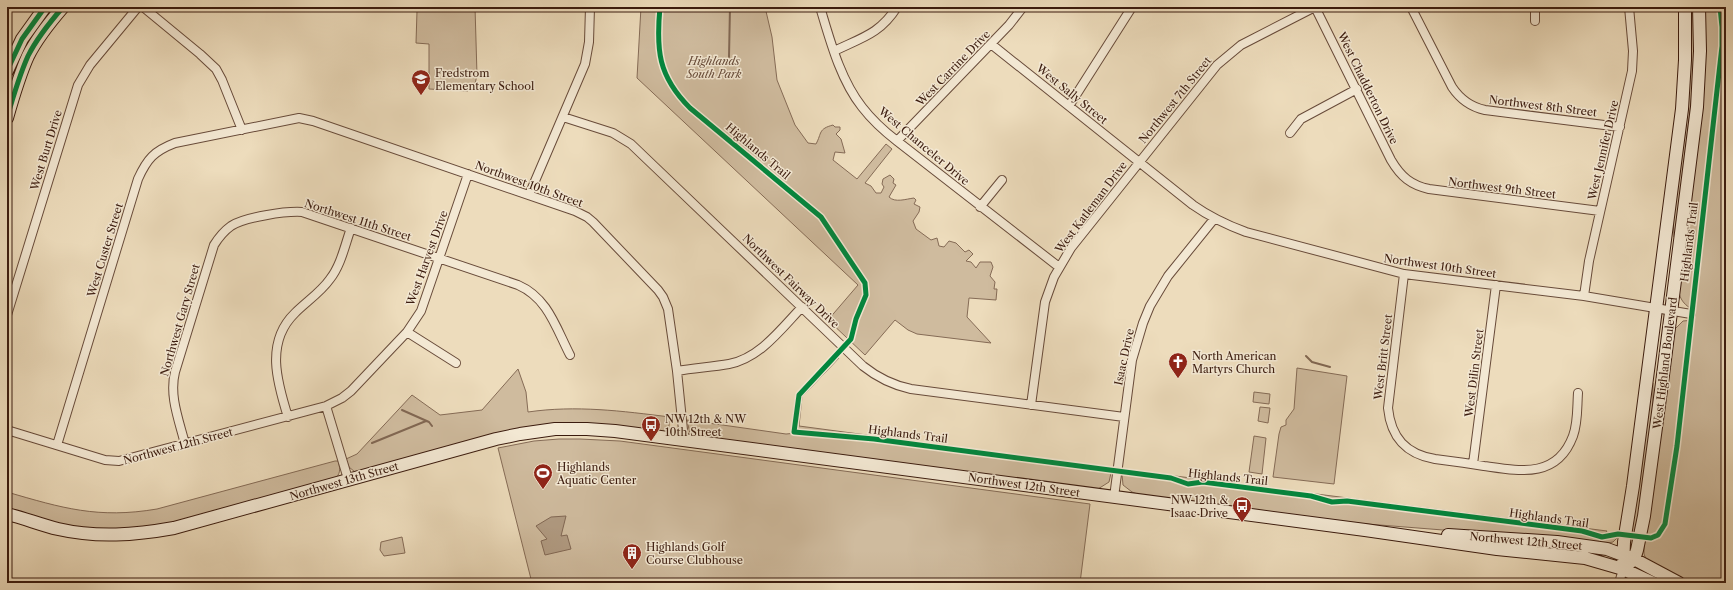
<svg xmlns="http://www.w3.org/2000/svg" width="1733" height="590" font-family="'Libre Caslon Text',serif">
	<rect width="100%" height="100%" fill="#eddcbc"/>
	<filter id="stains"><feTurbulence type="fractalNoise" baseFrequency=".005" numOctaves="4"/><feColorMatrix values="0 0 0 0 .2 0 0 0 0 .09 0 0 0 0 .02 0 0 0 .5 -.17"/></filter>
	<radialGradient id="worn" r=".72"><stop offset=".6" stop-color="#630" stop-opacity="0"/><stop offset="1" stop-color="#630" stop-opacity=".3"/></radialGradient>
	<path fill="#cfbb9e" stroke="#856b56" d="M51 7H57L7 101V85L17 56Z
		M424 7H475L477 75 475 84 468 91 429 89V44L416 43 417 11H424Z
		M641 7H765L772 37 777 80 795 125 808 143 816 144C822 133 818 129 833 125L835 127H840V130L836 134 841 139 845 153 835 152 833 160 857 179 886 144 892 149 865 183 871 186 876 193H881L884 187 882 184 883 179 890 175 894 179 893 183 896 185 889 197C895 203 906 199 914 198L916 200 914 204 920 207 919 212 913 221 916 229 931 240 937 238 939 246 944 247 949 241 956 243 965 252 969 250 973 254 966 261 971 262 976 268 980 262H991L993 267 990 276 995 282 994 289H997L996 300 969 298 967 317 991 343 917 334 908 330 895 320 865 355 828 320 858 285 637 78Z
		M1689 7H1694L1695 15 1694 78 1675 237H1674L1673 218Z
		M1703 7H1726V583H1687L1646 559 1644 554V540L1657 537 1665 528 1663 526C1659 534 1653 538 1644 536L1674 330 1683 321 1694 320V308L1691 306 1690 308C1684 304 1680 299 1679 292Z
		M835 354 839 358 802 397 799 426 1107 467 1106 471 1111 473 1109 482 1098 489 693 436 690 434 687 420 786 434 797 433 822 435 792 431 796 395Z
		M1297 368 1347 376 1334 484 1273 477 1279 434 1281 427 1286 425V420L1294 409Z
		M518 369 526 392 528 412C576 405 622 411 670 417L668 434 594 425 355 472 349 467 346 459 357 454 412 395 440 415 482 410Z
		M1651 383H1653V404L1638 520 1634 534H1630Z
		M1254 392 1270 394 1269 404 1253 402Z
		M1260 407 1270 408 1268 423 1258 421Z
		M1254 436 1266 438 1262 474 1249 472Z
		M559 439H580L620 441 1090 504 1080 583H532L498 448 534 441Z
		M335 461H338C340 468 341 472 336 478L164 525 123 530 82 528 53 523 7 509V492C62 508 98 519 157 509Z
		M1128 470 1607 531 1602 539 1618 537 1613 542 1607 543 1342 522 1140 495 1132 492 1123 485 1122 474H1127Z
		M402 537 405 553 384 556 380 550 381 542Z"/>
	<path fill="#b09a81" stroke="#816753" d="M566 516 561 536 567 535 571 549 545 555 541 541 547 539 536 526 551 517Z"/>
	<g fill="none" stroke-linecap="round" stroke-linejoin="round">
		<path stroke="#816753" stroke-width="2" d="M729 57 730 7
			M1306 356 1312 362 1330 367
			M402 410 429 422 432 426
			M372 443 426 421"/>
		<defs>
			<path id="street" d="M143 7 200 54 216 69 222 80 242 130
				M820 7C830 40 840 79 862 107 872 120 884 131 897 141L1059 267
				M1315 7 1391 160C1401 177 1411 185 1429 189L1600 211
				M1411 7 1452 87C1460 99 1471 107 1485 110L1620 127
				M1535 21V7
				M991 44 1193 205C1210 217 1227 225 1246 232L1404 274 1584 296 1691 314
				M834 51C861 38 880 34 897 7
				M1069 106 1132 7
				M563 117 613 133 631 144 863 366C878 378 892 385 911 389L1124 417
				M1290 133 1301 119 1357 89
				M897 141 1009 25 1023 7
				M529 195 585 64 589 42 590 7
				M980 207 1002 180
				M1404 274 1388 408C1391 438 1406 454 1435 459 1451 461 1467 463 1484 466 1519 471 1557 479 1573 436 1578 423 1577 407 1578 393
				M1584 296 1589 261 1632 71 1633 51 1629 7
				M7 315 78 85 90 65 138 7
				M407 332 456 363
				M677 371C694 368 712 367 729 364 760 358 781 329 802 307
				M1031 405 1045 302 1054 277 1071 248 1217 65 1241 45 1315 7
				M326 406 348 479
				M288 417C277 382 265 342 295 313 306 302 321 292 330 279 341 265 345 245 351 228
				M7 430 105 460 119 461 326 406 342 398 351 391 407 332 421 311 468 174
				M185 444C179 420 169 396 175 372L214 245C219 237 224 231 231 226 245 217 286 211 302 212L518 285C548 298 556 328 570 355
				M57 445 138 179C147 159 154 151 175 143L299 118 313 121 575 211 587 217 593 222 658 290 663 297 668 309 677 371 684 440
				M1473 464 1496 285
				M1114 497 1132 360 1143 323 1150 306 1168 276 1214 219
				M1619 583 1623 569"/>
			<path id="secondary" d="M7 71 22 39 45 7
				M7 118C13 97 19 76 28 56 37 38 50 22 63 7
				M7 514C24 518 41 525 58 529 97 538 135 535 174 528L496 439 520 434 555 429H587L615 431 1365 530 1497 549 1585 558 1623 569 1653 583
				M1448 535 1557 542 1607 549 1634 559 1679 583
				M1623 569 1634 559 1637 550 1644 516 1662 383 1697 107 1700 51 1699 7
				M1623 569 1624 542 1633 486 1682 109 1685 60V7"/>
		</defs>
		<use href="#street" stroke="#684b3a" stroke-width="10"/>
		<use href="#secondary" stroke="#3b1b0e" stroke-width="14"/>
		<use href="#street" stroke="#f3e8d3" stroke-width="8"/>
		<use href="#secondary" stroke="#f3e8d3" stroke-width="12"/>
		<defs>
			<path id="cycleway" d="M660 7C656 50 658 76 690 108L821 217 865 283 866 295 856 319 851 339 799 395 794 432 874 439 1171 478 1188 484 1203 482 1311 496 1332 502 1347 501 1582 531 1602 537 1618 534 1651 538 1658 535 1665 524 1677 446 1722 46V27L1720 7
				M7 71 22 39 45 7
				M7 118C13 97 19 76 28 56 37 38 50 22 63 7"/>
		</defs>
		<use href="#cycleway" stroke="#f3e8d3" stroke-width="8"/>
		<use href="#cycleway" stroke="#00873e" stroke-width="5"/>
	</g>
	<defs>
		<symbol id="school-pin" viewBox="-11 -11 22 30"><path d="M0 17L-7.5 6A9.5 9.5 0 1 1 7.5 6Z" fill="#8f2418" stroke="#f3e8d3"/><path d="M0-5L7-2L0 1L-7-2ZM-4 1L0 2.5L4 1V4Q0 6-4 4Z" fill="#fff"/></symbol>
		<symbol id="church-pin" viewBox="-11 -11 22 30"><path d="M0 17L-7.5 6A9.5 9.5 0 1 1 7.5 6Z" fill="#8f2418" stroke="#f3e8d3"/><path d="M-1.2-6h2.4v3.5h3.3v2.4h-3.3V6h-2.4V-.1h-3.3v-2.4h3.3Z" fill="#fff"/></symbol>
		<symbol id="bus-pin" viewBox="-11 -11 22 30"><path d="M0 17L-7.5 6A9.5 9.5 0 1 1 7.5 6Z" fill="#8f2418" stroke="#f3e8d3"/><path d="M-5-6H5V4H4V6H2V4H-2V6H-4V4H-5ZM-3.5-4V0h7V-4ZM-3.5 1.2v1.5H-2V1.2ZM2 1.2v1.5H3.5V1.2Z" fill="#fff"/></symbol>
		<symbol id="stadium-pin" viewBox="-11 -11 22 30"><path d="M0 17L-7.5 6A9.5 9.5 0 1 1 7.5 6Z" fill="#8f2418" stroke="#f3e8d3"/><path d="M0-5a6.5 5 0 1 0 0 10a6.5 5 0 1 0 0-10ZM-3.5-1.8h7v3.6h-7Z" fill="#fff"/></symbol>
		<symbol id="building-pin" viewBox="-11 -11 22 30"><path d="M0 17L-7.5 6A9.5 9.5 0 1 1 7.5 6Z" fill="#8f2418" stroke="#f3e8d3"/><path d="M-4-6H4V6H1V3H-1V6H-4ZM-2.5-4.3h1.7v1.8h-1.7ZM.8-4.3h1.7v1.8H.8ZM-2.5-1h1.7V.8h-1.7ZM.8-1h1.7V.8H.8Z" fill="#fff"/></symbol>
	</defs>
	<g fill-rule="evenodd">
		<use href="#school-pin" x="410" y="68" width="22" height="30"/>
		<use href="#church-pin" x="1167" y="351" width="22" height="30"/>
		<use href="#bus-pin" x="640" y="414" width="22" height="30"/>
		<use href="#stadium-pin" x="532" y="462" width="22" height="30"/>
		<use href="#bus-pin" x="1231" y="495" width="22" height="30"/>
		<use href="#building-pin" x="621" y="542" width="22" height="30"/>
	</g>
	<g text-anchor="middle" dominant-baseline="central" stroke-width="3" stroke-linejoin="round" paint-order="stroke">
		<g font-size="11" font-style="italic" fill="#674b39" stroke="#f3e8d3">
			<text x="714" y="61">Highlands<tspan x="714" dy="13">South Park</tspan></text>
		</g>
		<g font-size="11" fill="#3b1b0e" stroke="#f3e8d3">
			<text transform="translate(953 68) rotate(-46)">West Carrine Drive</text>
			<text transform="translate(1368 88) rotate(64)">West Chadderton Drive</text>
			<text transform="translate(1072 94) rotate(39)">West Sally Street</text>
			<text transform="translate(1175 100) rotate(-51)">Northwest 7th Street</text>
			<text transform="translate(1543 106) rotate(7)">Northwest 8th Street</text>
			<text transform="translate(924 146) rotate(40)">West Chanceler Drive</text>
			<text transform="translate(46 150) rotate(-73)">West Burt Drive</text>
			<text transform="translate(1603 150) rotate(-77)">West Jennifer Drive</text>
			<text transform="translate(758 151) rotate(40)">Highlands Trail</text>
			<text transform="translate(529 184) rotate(20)">Northwest 10th Street</text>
			<text transform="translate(1502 188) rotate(7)">Northwest 9th Street</text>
			<text transform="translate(1091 207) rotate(-53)">West Katleman Drive</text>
			<text transform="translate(358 220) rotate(18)">Northwest 11th Street</text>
			<text transform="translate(1689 242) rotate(-83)">Highlands Trail</text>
			<text transform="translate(105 250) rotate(-73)">West Custer Street</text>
			<text transform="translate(427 258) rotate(-70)">West Harvest Drive</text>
			<text transform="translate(1440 266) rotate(8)">Northwest 10th Street</text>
			<text transform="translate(791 281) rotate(44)">Northwest Fairway Drive</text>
			<text transform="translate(180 320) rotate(-74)">Northwest Gary Street</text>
			<text transform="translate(1124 357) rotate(-78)">Isaac Drive</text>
			<text transform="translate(1383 357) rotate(-83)">West Britt Street</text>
			<text transform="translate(1665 363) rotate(-83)">West Highland Boulevard</text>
			<text transform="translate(1474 373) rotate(-83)">West Dilin Street</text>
			<text transform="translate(908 434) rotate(7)">Highlands Trail</text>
			<text transform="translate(178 446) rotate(-15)">Northwest 12th Street</text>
			<text transform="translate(1228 477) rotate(6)">Highlands Trail</text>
			<text transform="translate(344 481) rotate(-16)">Northwest 13th Street</text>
			<text transform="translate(1024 485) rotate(8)">Northwest 12th Street</text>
			<text transform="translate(1549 518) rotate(8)">Highlands Trail</text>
			<text transform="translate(1526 541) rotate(5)">Northwest 12th Street</text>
		</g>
		<g font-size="11" fill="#3b1b0e" stroke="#f3e8d3" text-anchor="start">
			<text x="435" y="73">Fredstrom<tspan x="435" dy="13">Elementary School</tspan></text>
			<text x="1192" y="356">North American<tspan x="1192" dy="13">Martyrs Church</tspan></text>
			<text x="665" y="419">NW 12th &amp; NW<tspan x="665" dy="13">10th Street</tspan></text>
			<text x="557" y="467">Highlands<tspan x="557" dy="13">Aquatic Center</tspan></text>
			<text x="1228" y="500" text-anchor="end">NW 12th &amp;<tspan x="1228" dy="13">Isaac Drive</tspan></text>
			<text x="646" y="547">Highlands Golf<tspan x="646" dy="13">Course Clubhouse</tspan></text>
		</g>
	</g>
	<rect width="1733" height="590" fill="none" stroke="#eddcbc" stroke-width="24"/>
	<rect x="8" y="8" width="1717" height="574" fill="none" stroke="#3b1b0e" stroke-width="2"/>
	<rect x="12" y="12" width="1709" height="566" fill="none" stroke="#3b1b0e"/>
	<rect width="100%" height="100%" filter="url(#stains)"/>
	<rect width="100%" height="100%" fill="url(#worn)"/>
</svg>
